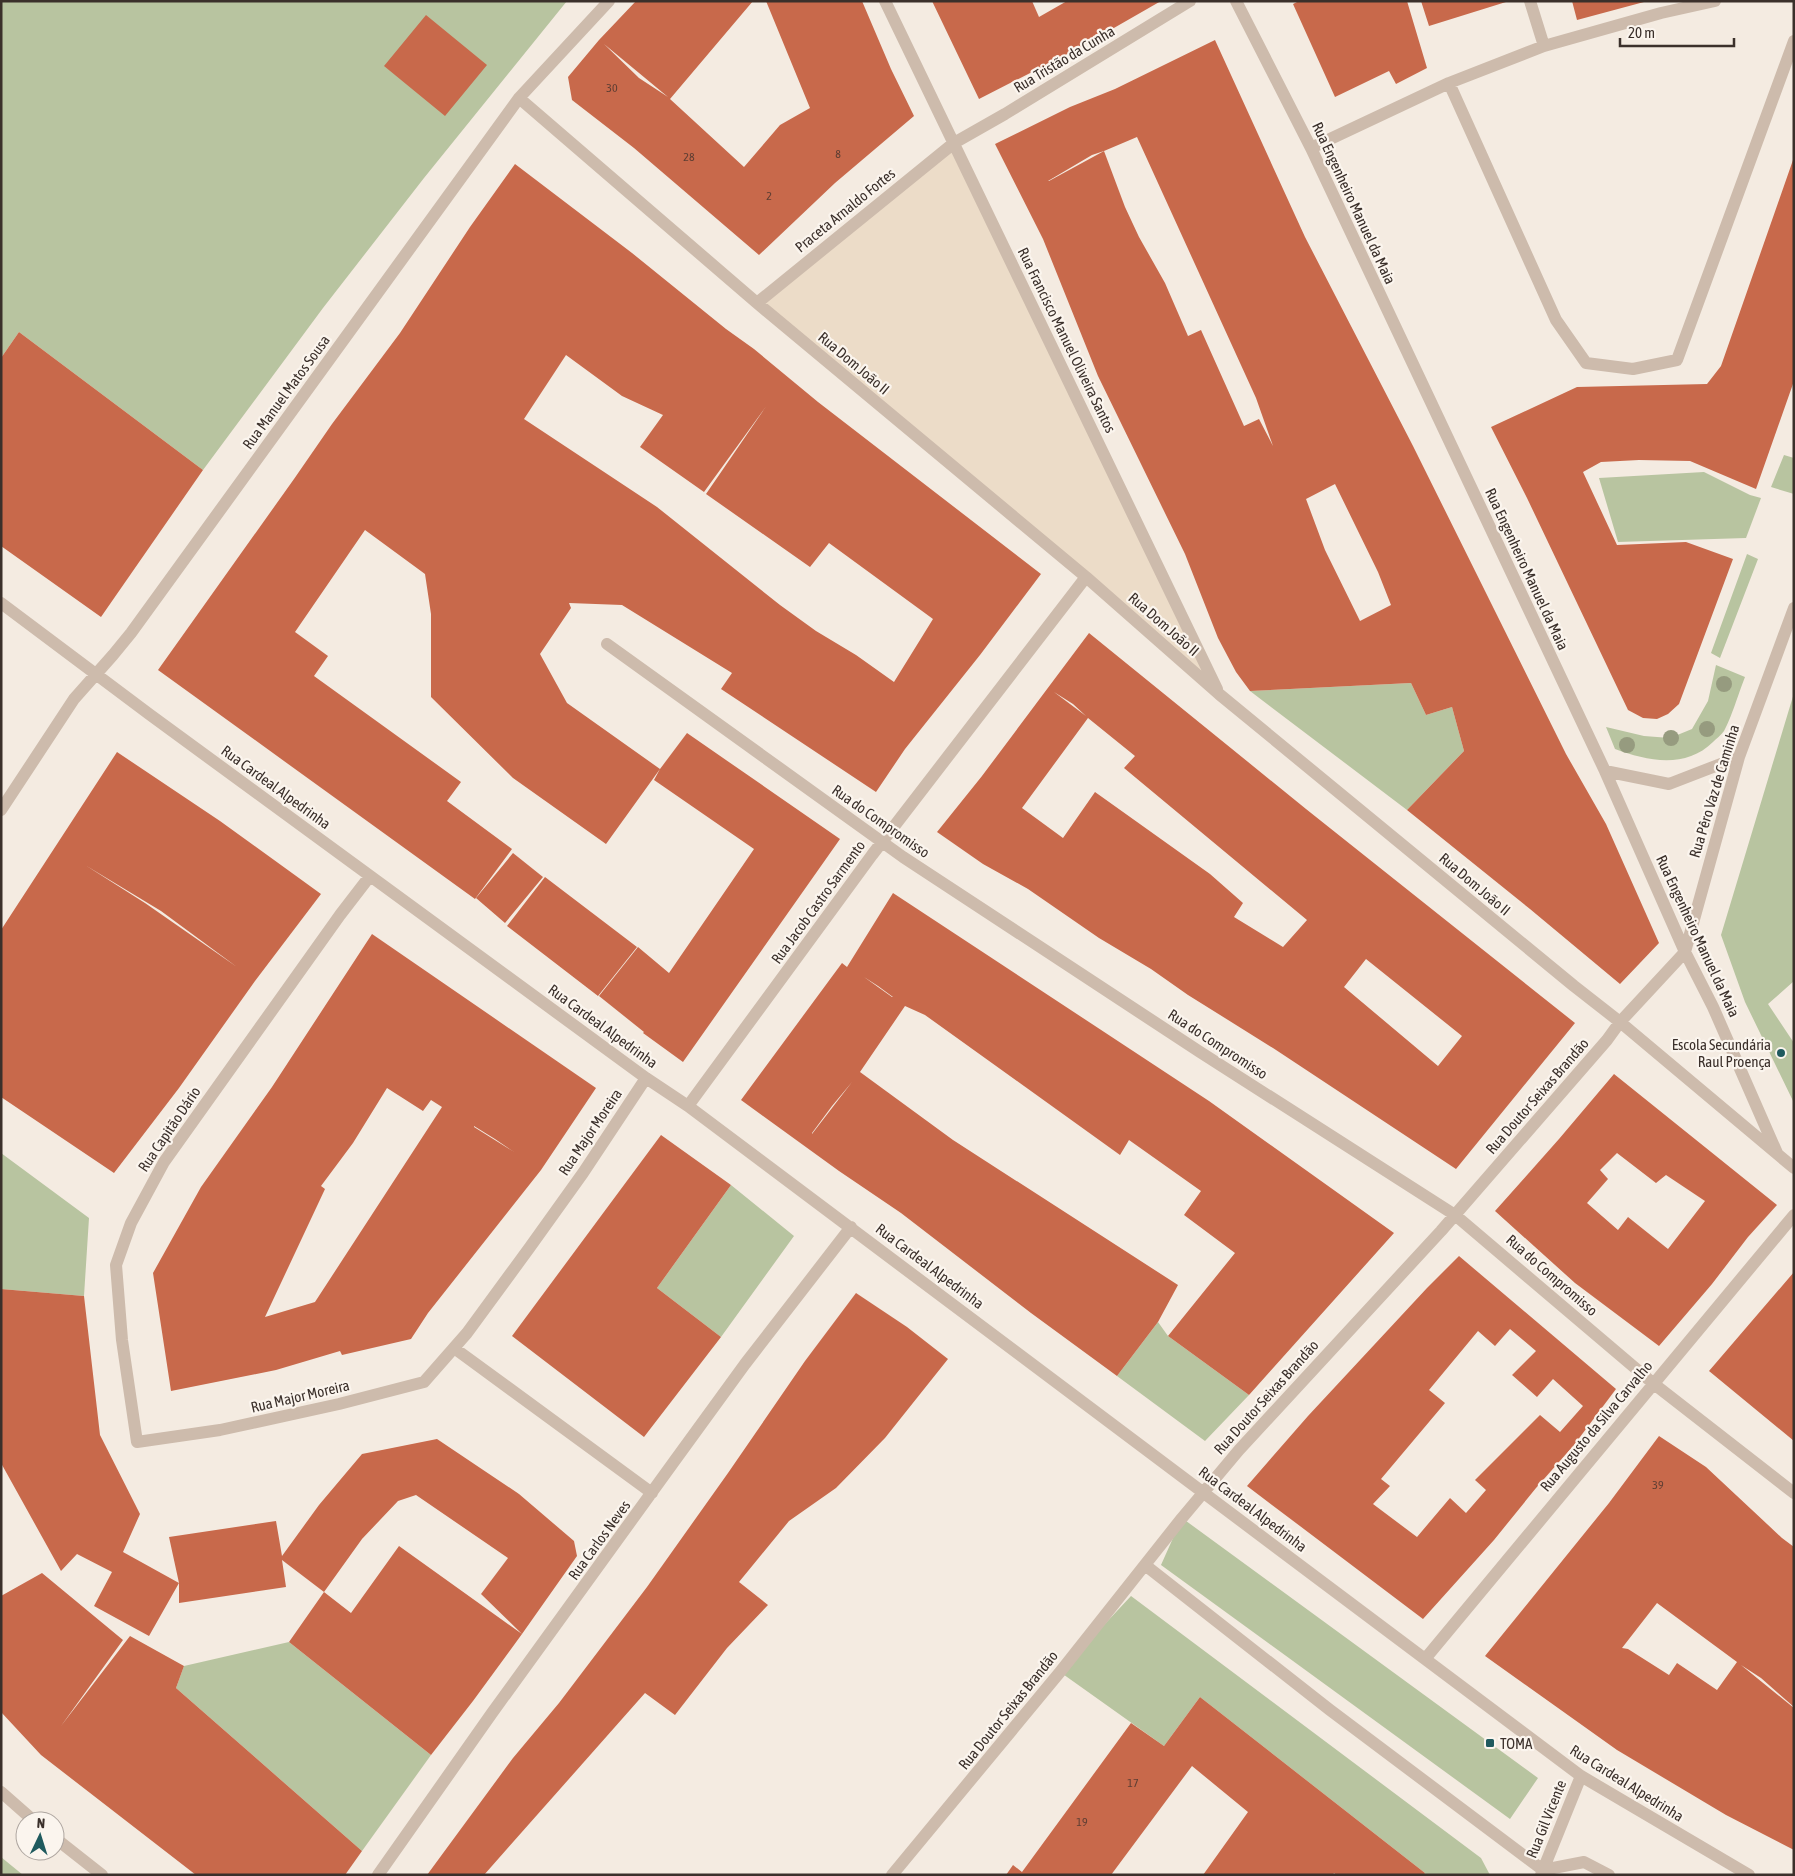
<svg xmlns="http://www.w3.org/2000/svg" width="1795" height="1876" font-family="'Asap Condensed',sans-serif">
	<rect width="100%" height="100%" fill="#f4ebe1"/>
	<path fill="#b8c4a0" d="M1 1H567L424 178 323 308 203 470 19 332 1 358Z
		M1784 455 1794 458V494L1771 487Z
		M1704 472 1750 495 1761 498 1746 538 1618 542 1599 478Z
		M1747 554 1758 559 1720 658 1711 653Z
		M1716 665 1745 677C1739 692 1731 719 1724 731 1721 735 1716 739 1713 742 1686 769 1647 761 1615 749L1606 727 1644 736 1670 738 1692 729 1708 701Z
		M1411 683 1426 715 1452 707 1464 751 1407 810 1250 691Z
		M1794 693V981L1768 1004 1794 1043V1103L1745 1002 1721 935Z
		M1 1153 89 1218 84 1296 1 1289Z
		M731 1185 794 1236 721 1337 657 1288Z
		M1158 1322 1168 1336 1249 1395 1205 1441 1117 1376Z
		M1182 1518 1538 1778 1510 1819 1161 1565Z
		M1131 1596 1481 1858 1490 1875H1424L1425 1873 1200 1697 1164 1746 1060 1672Z
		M289 1642 431 1755 362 1851 176 1688 184 1666Z
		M1 1857 23 1875H1Z"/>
	<path fill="#ecdcc8" d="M954 143 1219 694 757 303Z"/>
	<path fill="#c8694b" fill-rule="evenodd" d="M636 1H753L670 99 744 167 780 125 810 108 766 1H862L891 69 914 116 835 183 759 255 634 148 572 100 568 77 599 40ZM604 44 668 97 639 78Z
		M932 1H1032L1039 17 1067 1H1161L1079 48 979 99Z
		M1299 1H1407L1427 68 1396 84 1389 71 1335 97 1293 4Z
		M1421 1H1506V2L1429 26Z
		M1572 1H1643L1644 2 1577 20Z
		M426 15 487 65 445 116 384 66Z
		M1215 40 1305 237 1413 446 1566 754 1606 824 1659 943 1620 984 1530 909 1407 810 1464 751 1452 707 1426 715 1411 683 1250 691 1236 672 1218 638 1185 554 1098 376 1043 239 995 144 1070 107 1115 89ZM1137 137 1256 398 1273 446 1259 419 1244 426 1201 330 1188 336 1165 283 1139 237 1125 207 1104 151ZM1104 151 1049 181H1048L1092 155ZM1335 484 1378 572 1391 605 1360 621 1325 550 1306 499Z
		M1793 160 1794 381 1756 489 1690 461 1639 460 1601 462 1583 472 1617 545 1686 542 1733 559 1679 704 1668 714 1657 719 1643 718 1628 710 1527 498 1491 427 1577 387 1707 384 1721 366Z
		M515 164 632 253 726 329 754 349 818 402 1041 574 980 655 905 749 876 792 721 689 732 673 622 605 569 603 571 608 540 654 567 703 660 769 687 733 840 839 683 1062 643 1033 644 1032 599 996 638 947 669 973 754 849 654 780 660 769 606 844 513 778 431 697V614L425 574 365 530 295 632 328 656 314 676 461 782 447 801 512 849 475 899 158 670 294 479 332 424 400 333 470 227ZM566 355 622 396 663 415 640 447 704 492 767 405 706 494 810 567 829 543 933 619 894 682 856 655 816 631 780 605 657 507 524 419Z
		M19 332 203 470 101 617 1 546V358Z
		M1089 633 1306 809 1575 1023 1456 1169 1273 1048 1188 995 1151 969 1099 938 1028 889 983 864 937 832 982 776ZM1054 692 1073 704 1086 716ZM1088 718 1135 756 1124 768 1307 920 1283 947 1234 917 1243 903 1210 874 1095 792 1063 838 1022 808ZM1366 959 1462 1036 1438 1066 1344 987Z
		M117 752 220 821 321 894 255 981 179 1088 114 1173 1 1097V930ZM85 865 161 911 237 967 145 903Z
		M513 853 543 877 505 923 476 898Z
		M545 877 637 947 598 996 507 926Z
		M893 893 1209 1101 1394 1233 1249 1395 1168 1336 1235 1253 1184 1215 1201 1191 1129 1140 1120 1155 925 1015 905 1006 860 1072 953 1140 1178 1285 1158 1322 1117 1376 1031 1313 901 1213 839 1171 741 1100 842 963 847 967ZM864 977 878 986 893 997H892ZM852 1082 812 1134V1133L832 1106Z
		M372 934 596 1088 541 1170 428 1313 411 1339 342 1355 340 1351 276 1370 171 1391 153 1273 201 1187 272 1087ZM387 1088 423 1111 431 1100 442 1107 315 1302 265 1317 325 1189 321 1186 353 1143ZM474 1126 495 1139 514 1152 474 1127Z
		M1614 1074 1777 1205 1748 1237 1712 1284 1659 1346 1575 1283 1495 1211 1559 1139ZM1617 1153 1656 1183 1666 1175 1705 1201 1668 1249 1628 1217 1618 1230 1587 1203 1608 1179 1600 1170Z
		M661 1135 731 1185 657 1288 721 1337 644 1437 512 1336Z
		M1459 1256 1616 1389 1574 1445 1536 1488 1494 1540 1423 1619 1247 1486 1308 1416 1427 1288ZM1510 1329 1536 1351 1512 1375 1537 1397 1553 1379 1583 1406 1560 1432 1540 1415 1475 1480 1486 1490 1466 1513 1450 1498 1417 1537 1373 1504 1390 1486 1381 1479 1445 1403 1429 1390 1478 1331 1495 1346Z
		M1794 1272V1441L1709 1371Z
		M1 1289 84 1296 100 1435 140 1514 123 1552 179 1583 149 1636 94 1606 112 1572 77 1554 61 1571 1 1463Z
		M856 1293 907 1327 948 1359 885 1438 836 1488 789 1521 739 1582 768 1605 727 1648 675 1715 645 1693 484 1875H427L513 1758 559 1703 647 1587 728 1473 805 1361Z
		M1659 1436 1706 1467 1782 1538 1794 1547V1707L1761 1678 1741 1665 1794 1708V1850L1726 1815 1617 1750 1485 1656 1609 1503ZM1657 1603 1737 1662 1717 1690 1677 1663 1669 1675 1628 1649 1622 1648Z
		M437 1439 519 1494 574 1541 577 1556 522 1634 473 1701 431 1755 289 1642 324 1592 351 1613 399 1546 522 1634 481 1594 508 1558 416 1495 398 1501 362 1539 324 1592 282 1560 286 1587 179 1603V1583L169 1537 276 1521 282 1556 319 1505 362 1454Z
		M42 1573 123 1640 61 1726 130 1636 184 1666 176 1688 362 1851 345 1875H196L41 1755 1 1712V1596Z
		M1200 1697 1425 1873 1424 1875H1336L1334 1873 1333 1875H1203L1248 1812 1192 1766 1111 1875H1006L1013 1865 1022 1872 1131 1723 1164 1746Z"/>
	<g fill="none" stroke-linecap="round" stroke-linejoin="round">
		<path stroke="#cdbbac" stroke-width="12" d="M885 1 1217 689
			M1236 1 1311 148 1605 771 1685 952 1713 1007 1777 1153
			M1530 1 1544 46
			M1449 83 1556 320 1586 363 1633 369 1677 360 1794 41
			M519 98 757 303 1086 577 1219 694 1574 986 1620 1022 1794 1168
			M1311 148 1449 83 1544 46 1661 13 1715 1
			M757 303 954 143 1005 114 1190 1
			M1 603 149 714 646 1078 688 1106 1581 1776 1749 1875
			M607 644 903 857 1200 1052 1455 1215 1654 1384 1794 1493
			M1605 771 1669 784 1739 757
			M1 810 74 699 113 655 131 633 519 98 609 1
			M370 876 340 915 164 1162 131 1223 116 1265 122 1340 137 1442 220 1430 339 1404 424 1382 467 1333 530 1247 583 1173 646 1078
			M688 1106 872 855 1086 577
			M454 1348 652 1493
			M1145 1565 1330 1710 1543 1870 1584 1862 1609 1875
			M1425 1659 1794 1215
			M1 1792 34 1821
			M55 1838 102 1875
			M378 1875 492 1713 673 1463 745 1364 851 1227
			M892 1875 1060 1672 1182 1518 1239 1450 1441 1231 1607 1040 1620 1022 1685 952 1739 757 1794 608
			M1541 1875 1581 1776"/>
	</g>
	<g fill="#969b7f">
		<circle cx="1724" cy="684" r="8"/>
		<circle cx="1707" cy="729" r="8"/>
		<circle cx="1671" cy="738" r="8"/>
		<circle cx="1627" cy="745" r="8"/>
	</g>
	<g fill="#1f5a5e" stroke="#fbf5ee" stroke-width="2">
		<circle cx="1781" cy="1053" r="5"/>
		<rect x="1485" y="1738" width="10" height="10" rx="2.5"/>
	</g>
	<g text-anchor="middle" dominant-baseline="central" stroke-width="4.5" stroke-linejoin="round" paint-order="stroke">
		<g font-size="12" fill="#5e3e33">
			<text x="612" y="88">30</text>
			<text x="838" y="154">8</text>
			<text x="689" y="157">28</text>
			<text x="769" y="196">2</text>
			<text x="1658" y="1485">39</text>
			<text x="1133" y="1783">17</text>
			<text x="1082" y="1822">19</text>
		</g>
		<g font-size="15" fill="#3b302b" stroke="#fbf5ee">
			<text transform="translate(1064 59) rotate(-31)">Rua Tristão da Cunha</text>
			<text transform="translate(1354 203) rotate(65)">Rua Engenheiro Manuel da Maia</text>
			<text transform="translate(845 210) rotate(-39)">Praceta Arnaldo Fortes</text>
			<text transform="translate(1067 340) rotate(64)">Rua Francisco Manuel Oliveira Santos</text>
			<text transform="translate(854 363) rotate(40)">Rua Dom João II</text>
			<text transform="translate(286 392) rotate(-54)">Rua Manuel Matos Sousa</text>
			<text transform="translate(1527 569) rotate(65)">Rua Engenheiro Manuel da Maia</text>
			<text transform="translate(1164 624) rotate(41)">Rua Dom João II</text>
			<text transform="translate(276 787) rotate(36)">Rua Cardeal Alpedrinha</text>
			<text transform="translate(1714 791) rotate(-73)">Rua Pêro Vaz de Caminha</text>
			<text transform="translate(881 821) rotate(35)">Rua do Compromisso</text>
			<text transform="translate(1475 884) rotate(40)">Rua Dom João II</text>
			<text transform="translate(818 902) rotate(-54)">Rua Jacob Castro Sarmento</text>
			<text transform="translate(1698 936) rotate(65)">Rua Engenheiro Manuel da Maia</text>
			<text transform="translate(603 1026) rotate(36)">Rua Cardeal Alpedrinha</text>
			<text transform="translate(1218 1044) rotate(33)">Rua do Compromisso</text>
			<text transform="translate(1537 1096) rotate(-49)">Rua Doutor Seixas Brandão</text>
			<text transform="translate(169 1129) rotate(-56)">Rua Capitão Dário</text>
			<text transform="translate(590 1132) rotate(-56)">Rua Major Moreira</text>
			<text transform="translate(930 1266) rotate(37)">Rua Cardeal Alpedrinha</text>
			<text transform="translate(1552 1275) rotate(41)">Rua do Compromisso</text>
			<text transform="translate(300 1396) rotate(-13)">Rua Major Moreira</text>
			<text transform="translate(1266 1397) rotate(-48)">Rua Doutor Seixas Brandão</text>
			<text transform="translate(1596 1426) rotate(-50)">Rua Augusto da Silva Carvalho</text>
			<text transform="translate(1253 1509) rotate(37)">Rua Cardeal Alpedrinha</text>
			<text transform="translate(599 1540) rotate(-54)">Rua Carlos Neves</text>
			<text transform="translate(1008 1710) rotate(-51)">Rua Doutor Seixas Brandão</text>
			<text transform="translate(1627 1783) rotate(32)">Rua Cardeal Alpedrinha</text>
			<text transform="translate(1546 1819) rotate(-68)">Rua Gil Vicente</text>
		</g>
		<g font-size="15" fill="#3b302b" stroke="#fbf5ee" text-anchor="end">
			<text x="1771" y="1044">Escola Secundária<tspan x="1771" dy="17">Raul Proença</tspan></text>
			<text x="1500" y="1743" text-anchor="start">TOMA</text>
		</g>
	</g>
	<rect width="1795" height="1876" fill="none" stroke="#3b302b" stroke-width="5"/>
	<g transform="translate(40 1836) rotate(4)"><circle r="24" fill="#fbf5ee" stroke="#aea6a0"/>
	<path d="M0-4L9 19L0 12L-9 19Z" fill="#1f5a5e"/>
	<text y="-8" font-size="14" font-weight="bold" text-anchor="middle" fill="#3b302b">N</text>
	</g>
	<path d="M1620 38v8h114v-8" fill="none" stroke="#3b302b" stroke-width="2.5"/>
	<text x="1628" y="38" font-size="15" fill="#3b302b" stroke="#fbf5ee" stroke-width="4" paint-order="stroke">20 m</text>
</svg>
